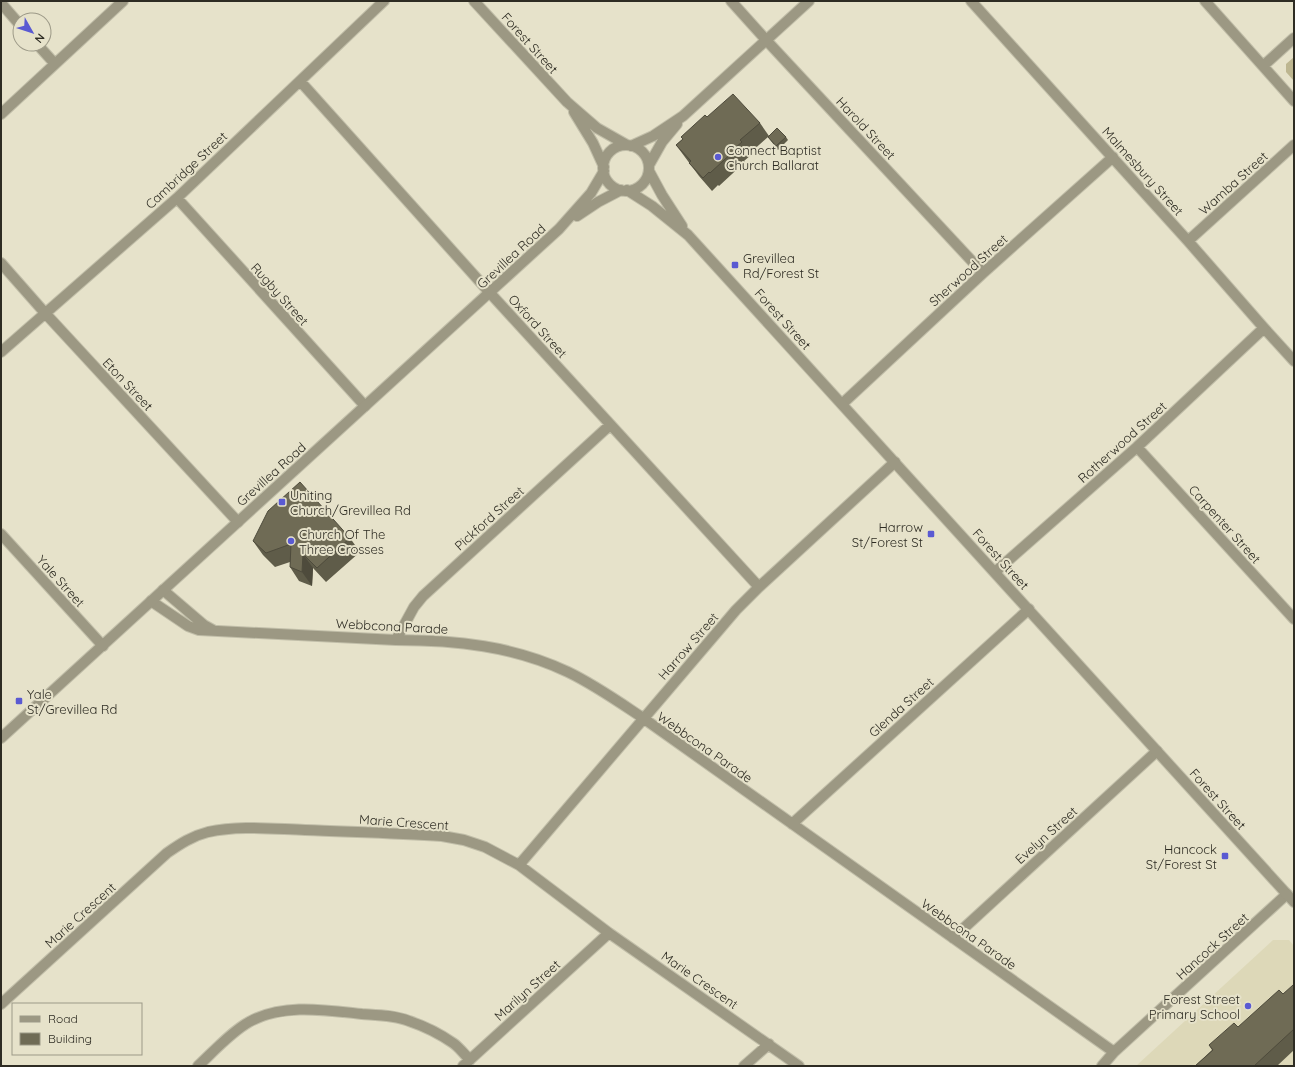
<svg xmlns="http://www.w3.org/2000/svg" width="1295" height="1067" font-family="Quicksand,sans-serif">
	<rect width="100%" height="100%" fill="#e6e2ca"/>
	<path fill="#ddd8b8" d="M1273 940H1289L1294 946V1066H1136Z"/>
	<path fill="#bdb690" d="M1294 57V81L1286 72V64Z"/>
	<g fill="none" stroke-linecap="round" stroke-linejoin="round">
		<defs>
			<path id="minor" d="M731 1 767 41 983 273
				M971 1 1188 241 1264 328 1294 361
				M1205 1 1294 101
				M1 3 20 25
				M37 44 55 64
				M1263 66 1294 38
				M300 81 490 293 759 587
				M1 114 123 1
				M177 198 365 406
				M1188 241 1294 145
				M1 263 45 313 238 522
				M1 352 177 198 384 1
				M842 404 983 273 1113 157
				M1137 447 1294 619
				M1 534 103 646
				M995 572 1137 447 1264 328
				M163 590 204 625 213 630
				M151 601 188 626 199 630 396 640C455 640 514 646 568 672 595 685 619 702 643 718L1114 1052
				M396 640 414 607 423 596 610 425
				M792 824 1029 609
				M519 865 736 610 759 587 895 462
				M953 938 1157 751
				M1 1004 167 853C180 844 192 836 208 832 239 825 273 829 305 830 351 832 396 833 442 836L464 840 485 847 519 865 609 933 799 1066
				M198 1066C213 1052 231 1032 249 1022 283 1003 325 1010 362 1014 377 1015 394 1015 409 1021 424 1026 440 1034 453 1043 459 1047 464 1054 470 1060
				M463 1066 609 933
				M744 1066 769 1044
				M1102 1066 1114 1052 1287 894"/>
			<path id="tertiary" d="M474 1 567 102 597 128 627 145
				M574 112 593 143 604 167
				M603 168a23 23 0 1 1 46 0a23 23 0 1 1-46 0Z
				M631 146 653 136 683 116 809 1
				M649 165 662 142 677 124
				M649 171 662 195 682 226
				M627 190 652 206 688 235 1294 902
				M577 216 598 202 621 190
				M1 738 559 229 591 193 604 171"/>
		</defs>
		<use href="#minor" stroke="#c1bea9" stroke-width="12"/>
		<use href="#tertiary" stroke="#c1bea9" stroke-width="12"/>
		<use href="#minor" stroke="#9c9883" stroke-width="10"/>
		<use href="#tertiary" stroke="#9c9883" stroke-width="10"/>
	</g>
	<path fill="#5f5c49" d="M707 117 760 123 769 136 786 137 788 140 778 150 768 137 750 153 751 155 744 161 745 162 719 186 718 185 712 191 699 176 676 145Z
		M350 538 360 552 326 582 313 568 312 586 299 581 290 567V562L275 567 263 555 253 541Z
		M1294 986V1050L1277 1066H1195L1212 1050 1209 1045 1238 1027Z"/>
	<path fill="#4e4b3c" d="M303 554 313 568 312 586 302 572Z"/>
	<path fill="#6f6b55" stroke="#4e4b3c" d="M733 94 760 123 740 140 742 142 735 148 736 149 710 173 709 172 703 178 689 163 691 161 676 145 683 139 681 137 705 115 707 117Z
		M777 128 786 137 776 146 768 137Z
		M300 482 350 538 317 568 303 554 302 572 290 567 291 544 266 553 253 541 268 511Z
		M1293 985 1294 986V1029L1254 1066H1195L1213 1050 1209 1045 1234 1023 1238 1027 1279 990 1283 994Z"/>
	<g fill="#5a5ad2" stroke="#e6e2ca" stroke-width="1.5">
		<circle cx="718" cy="157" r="4"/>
		<rect x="731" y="261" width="8" height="8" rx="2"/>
		<rect x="278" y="498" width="8" height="8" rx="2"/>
		<rect x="927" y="530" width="8" height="8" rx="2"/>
		<circle cx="291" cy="541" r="4"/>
		<rect x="15" y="697" width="8" height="8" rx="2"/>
		<rect x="1221" y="852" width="8" height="8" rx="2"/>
		<circle cx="1248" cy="1006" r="4"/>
	</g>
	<g text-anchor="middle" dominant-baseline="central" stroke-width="4" stroke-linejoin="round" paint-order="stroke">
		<g font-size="13" fill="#2e2c23" stroke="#e6e2ca">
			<text transform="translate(530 43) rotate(48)">Forest Street</text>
			<text transform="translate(866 128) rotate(47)">Harold Street</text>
			<text transform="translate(186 170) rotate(-43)">Cambridge Street</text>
			<text transform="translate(1143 171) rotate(48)">Malmesbury Street</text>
			<text transform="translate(1233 183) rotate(-42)">Wamba Street</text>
			<text transform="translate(511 256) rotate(-43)">Grevillea Road</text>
			<text transform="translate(968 270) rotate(-42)">Sherwood Street</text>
			<text transform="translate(280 294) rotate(48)">Rugby Street</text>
			<text transform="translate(783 319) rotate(48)">Forest Street</text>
			<text transform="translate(538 326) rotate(48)">Oxford Street</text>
			<text transform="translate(128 384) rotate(47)">Eton Street</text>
			<text transform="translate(1122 442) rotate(-42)">Rotherwood Street</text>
			<text transform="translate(271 474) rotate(-42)">Grevillea Road</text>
			<text transform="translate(489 518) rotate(-42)">Pickford Street</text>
			<text transform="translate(1225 524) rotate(48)">Carpenter Street</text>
			<text transform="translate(1001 559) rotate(48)">Forest Street</text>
			<text transform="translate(61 581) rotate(48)">Yale Street</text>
			<text transform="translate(392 626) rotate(3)">Webbcona Parade</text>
			<text transform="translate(688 646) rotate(-49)">Harrow Street</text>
			<text transform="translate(901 707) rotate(-42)">Glenda Street</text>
			<text transform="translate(705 747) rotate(35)">Webbcona Parade</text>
			<text transform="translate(1218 799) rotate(48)">Forest Street</text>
			<text transform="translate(404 822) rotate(4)">Marie Crescent</text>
			<text transform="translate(1046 835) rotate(-42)">Evelyn Street</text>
			<text transform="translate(80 915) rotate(-42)">Marie Crescent</text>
			<text transform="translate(969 934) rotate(35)">Webbcona Parade</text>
			<text transform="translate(1212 946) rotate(-42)">Hancock Street</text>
			<text transform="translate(700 980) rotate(35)">Marie Crescent</text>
			<text transform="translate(527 990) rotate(-42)">Marilyn Street</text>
		</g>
		<g font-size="13" fill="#2e2c23" stroke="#e6e2ca" text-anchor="start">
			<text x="726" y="150">Connect Baptist<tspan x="726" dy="15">Church Ballarat</tspan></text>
			<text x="743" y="258">Grevillea<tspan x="743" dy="15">Rd/Forest St</tspan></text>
			<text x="290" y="495">Uniting<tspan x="290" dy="15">Church/Grevillea Rd</tspan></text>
			<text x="923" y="527" text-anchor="end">Harrow<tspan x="923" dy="15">St/Forest St</tspan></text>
			<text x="299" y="534">Church Of The<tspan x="299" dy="15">Three Crosses</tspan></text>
			<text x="27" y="694">Yale<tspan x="27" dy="15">St/Grevillea Rd</tspan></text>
			<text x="1217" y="849" text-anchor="end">Hancock<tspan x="1217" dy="15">St/Forest St</tspan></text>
			<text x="1240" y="999" text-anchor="end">Forest Street<tspan x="1240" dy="15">Primary School</tspan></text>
		</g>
	</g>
	<rect width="1295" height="1067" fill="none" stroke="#2e2c23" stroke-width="4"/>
	<rect x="12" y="1003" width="130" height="52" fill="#e6e2ca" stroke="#9c9987"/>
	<rect x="20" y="1016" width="20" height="6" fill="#9c9883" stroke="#9c9987"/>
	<text x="48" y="1023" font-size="12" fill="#2e2c23">Road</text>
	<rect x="20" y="1033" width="20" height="12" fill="#6f6b55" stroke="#9c9987"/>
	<text x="48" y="1043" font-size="12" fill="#2e2c23">Building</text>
	<g transform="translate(32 32) rotate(129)"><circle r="19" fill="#e6e2ca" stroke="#9c9987"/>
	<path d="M0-3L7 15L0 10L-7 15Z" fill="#5a5ad2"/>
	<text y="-6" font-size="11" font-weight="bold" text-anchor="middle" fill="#2e2c23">N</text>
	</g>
</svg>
